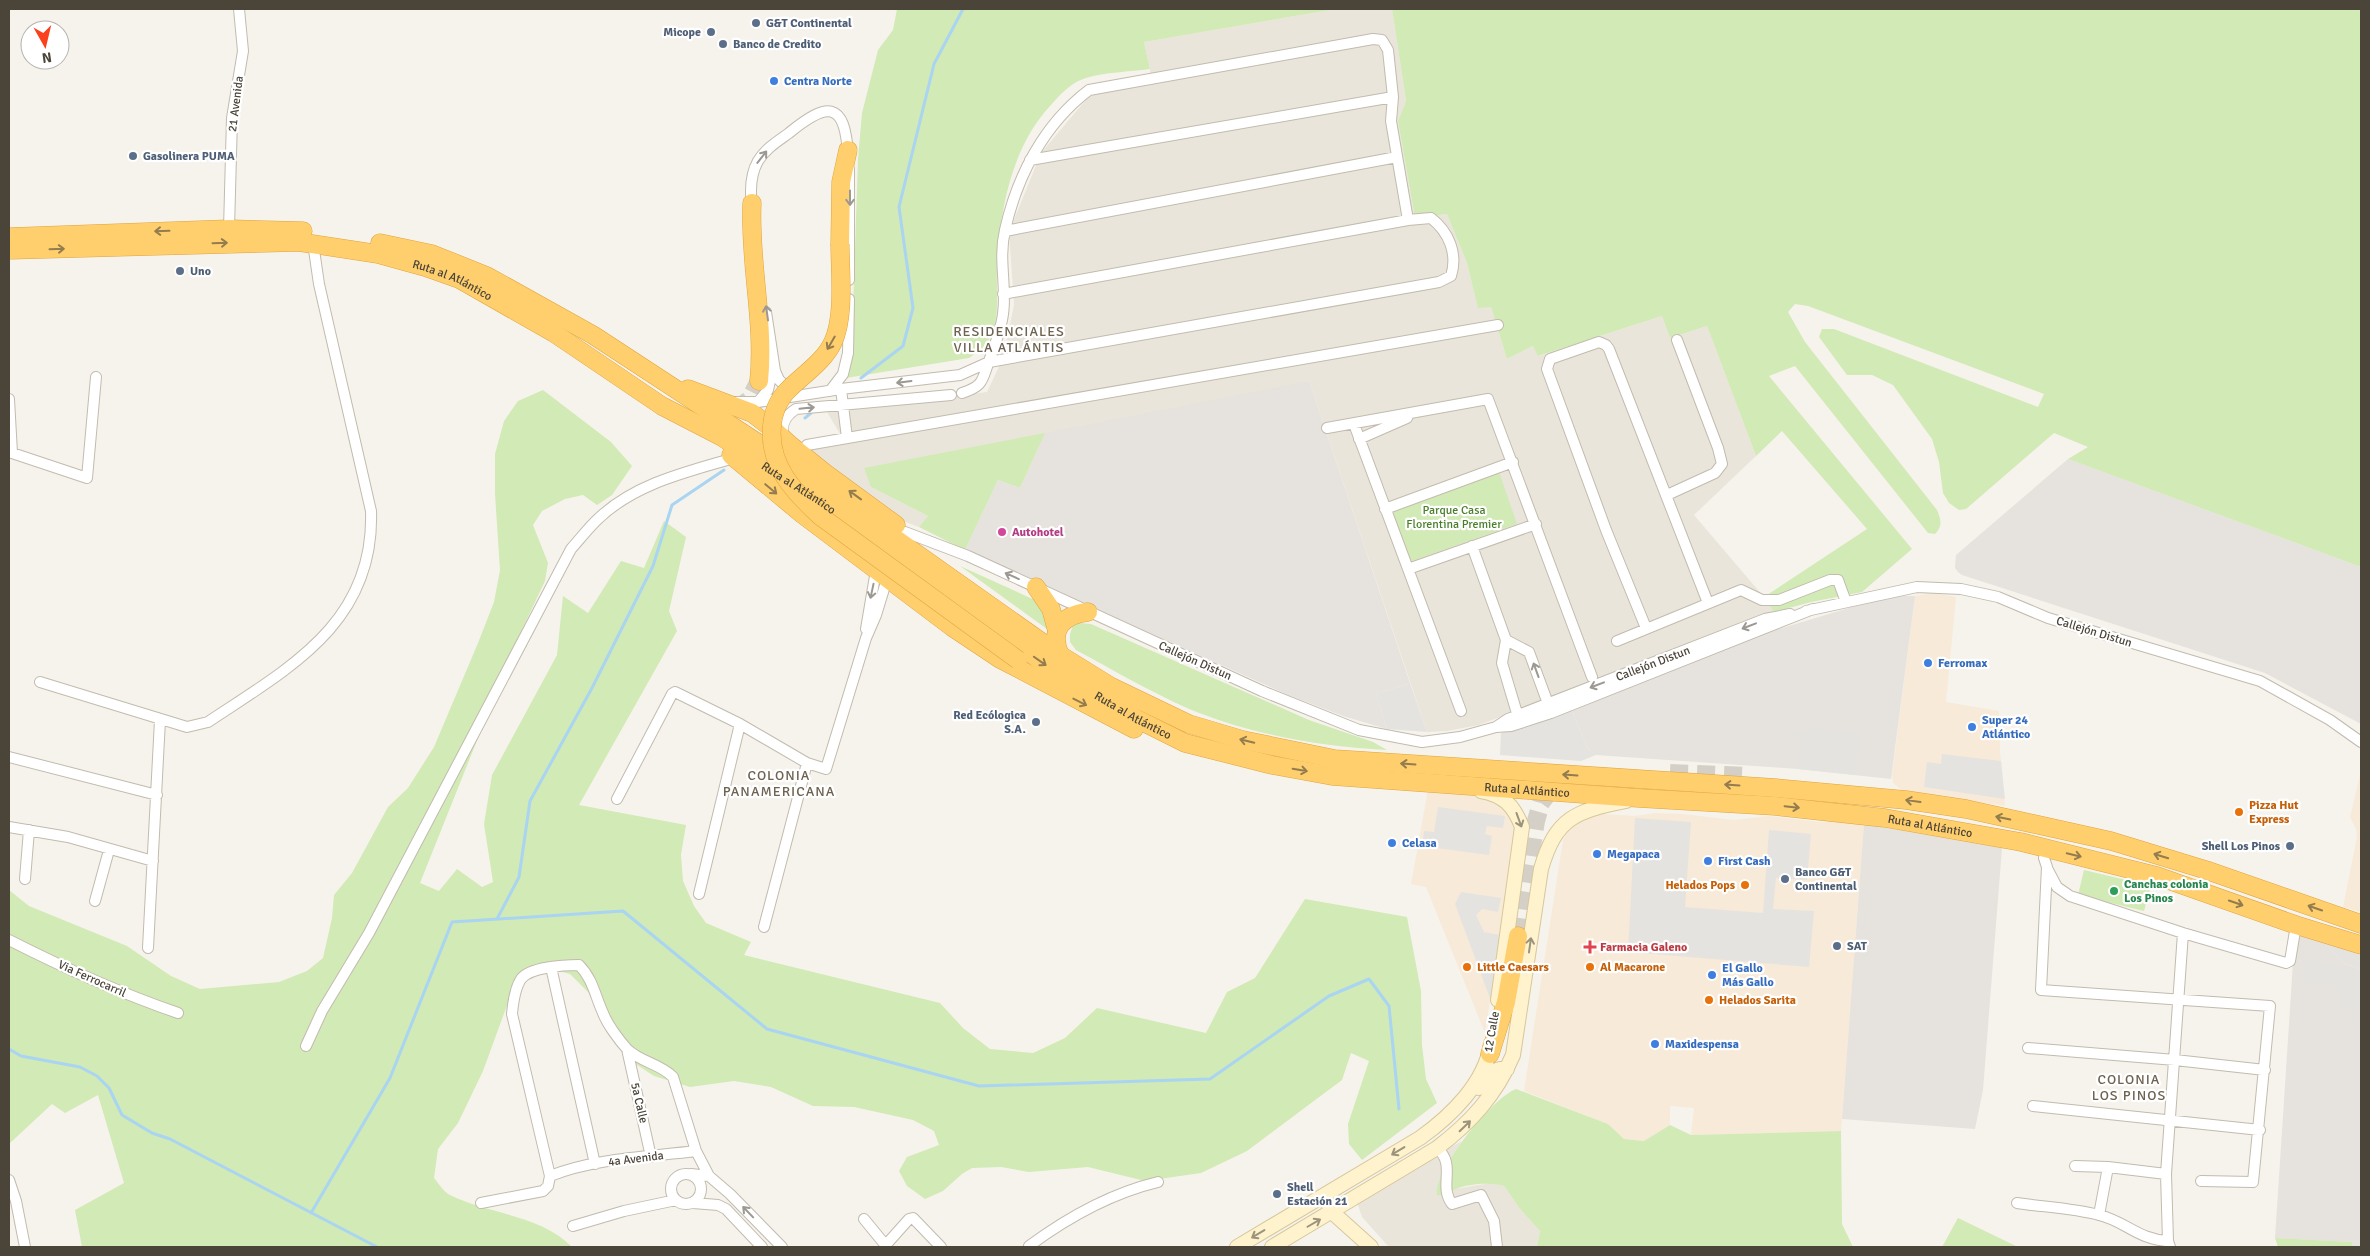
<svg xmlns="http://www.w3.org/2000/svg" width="2370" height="1256" font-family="Signika,sans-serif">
	<rect width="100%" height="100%" fill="#f6f3ec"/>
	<path fill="#eae5da" d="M1336 9H1392L1406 101 1398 121 1415 218 1447 214 1467 263 1478 307H1491L1507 359 1533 346 1539 356 1662 316 1670 338 1707 326 1756 456 1694 515 1764 597 1774 612 1479 725 1447 731 1427 732 1309 381 871 487 928 516 919 527 895 518 800 447 843 439 827 412 987 392 1003 358 1014 305 1009 232 1041 153 1095 89 1150 78V69L1144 42Z
		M1462 1141 1450 1159 1448 1196 1455 1189 1478 1185 1494 1183 1504 1186 1520 1209 1540 1231 1537 1247H1389L1362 1217 1358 1205V1198Z"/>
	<path fill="#f7ead8" d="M1933 593 1956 597 1946 702 1999 711 2000 750 2005 806 1903 791 1893 783 1892 776 1915 596Z
		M2361 771V912L2343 907 2357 837 2356 829 2350 817Z
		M1428 790 1468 794 1498 801 1513 816 1518 839 1500 935 1485 1033 1426 887 1411 884Z
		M1589 813 1635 816 1655 813 1683 814 1734 820 1768 816 1821 822 1842 820 1864 824 1841 1131 1691 1135 1694 1108 1670 1106V1125L1644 1141 1624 1139 1608 1124 1524 1091 1563 840 1572 823Z"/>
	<path fill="#e6e2dd" d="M1309 381 1410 683 1376 694 1387 729 1343 716 1286 694 965 550 998 480 1020 488 1045 433Z
		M2068 459 2361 567V724L2265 673 1962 575 1958 572 1955 568 1956 555Z
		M1904 596H1915L1891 779 1798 769 1596 755 1587 747 1572 711 1752 637 1879 599Z
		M1864 824 2002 848 1983 1090 1975 1129 1842 1119Z
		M2295 932 2324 942 2343 963 2361 969V1247H2352V1242L2275 1238Z"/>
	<path fill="#d2eab5" d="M897 9H1336L1144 42 1150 69C1129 72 1105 72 1086 78 1071 82 1060 95 1050 106 1011 148 999 213 997 269 996 290 1000 313 992 333 988 345 979 351 969 358L846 378 853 309 858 159 862 113 878 50 893 30Z
		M1392 9H2361V567L2068 459 2088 447 2054 433 1966 509 1959 510 1949 503 1943 493 1939 462 1932 439 1893 385 1872 375H1847L1819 337 1822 329H1834L2038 407 2044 394 1808 306 1795 304 1788 312 1805 342 1937 510C1941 520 1943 526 1935 534L1928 533 1795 366 1769 376 1912 549 1862 592 1811 602 1774 612 1764 597 1867 529 1782 431 1756 456 1707 326 1670 338 1662 316 1538 356 1533 346 1507 359 1491 307 1478 308 1467 263 1447 214 1415 218 1398 121 1406 101Z
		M543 390 611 442 632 466 612 495 597 505 583 495 565 499 542 511 533 525 548 563 545 581 518 638 420 883 439 891 457 869 482 887 493 882 484 824 492 775 557 655 563 596 588 613 621 561 644 568 664 521 686 537 669 611 677 631 579 805 686 825 681 855 683 881 694 906 706 923 751 942 744 955 940 1003 963 1028 990 1049 1033 1053 1065 1038 1097 1008 1206 1033 1227 992 1255 978 1305 899 1407 917 1421 991 1422 1045 1426 1079 1437 1103 1362 1160 1349 1144 1348 1124 1369 1061 1351 1053 1342 1080 1247 1151 1201 1173 1145 1181 1088 1167 1029 1172 1001 1167 972 1168 962 1174 943 1191 925 1199 907 1186 899 1171 907 1157 939 1145 934 1131 913 1120 854 1107 813 1106 771 1087 734 1081 690 1087 654 1076 634 1063 610 1035 595 999 570 974 543 967 517 978 483 1071 458 1123 438 1149 434 1178C439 1184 444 1192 450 1195 488 1214 541 1215 572 1247H82L75 1210 124 1183 98 1095 65 1113 52 1104 9 1144V890L29 906 127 946 171 976 200 989 279 982 307 971 323 958 332 918 334 895 352 873 388 807 408 788 434 747 478 643 494 602 500 570 495 494V454L504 421 518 401Z
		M1045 433 1020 488 998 480 965 550 919 527 928 516 871 487 864 468Z
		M1499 472 1517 524 1409 562 1391 511Z
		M960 566 1046 605 1047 629Z
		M1080 623 1091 624 1309 720 1373 742 1387 750C1320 747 1249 734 1187 708 1149 691 1113 670 1076 650L1070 642V634L1073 625Z
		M2084 870 2151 886 2144 911 2078 895Z
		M1516 1089 1608 1124 1624 1139 1644 1141 1670 1125 1691 1135 1841 1131 1842 1224 1853 1247H1537L1540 1231 1520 1209 1504 1186C1490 1182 1469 1184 1456 1189 1448 1193 1447 1196 1437 1195 1434 1170 1492 1098 1516 1089Z
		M1958 1218 2018 1247H1942Z
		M2275 1238 2352 1242V1247H2278Z"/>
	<path fill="#e5e3e0" d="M1410 683 1427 732 1387 729 1376 694Z
		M1572 711 1587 747 1596 755 1581 761 1500 755 1501 733Z
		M1801 729 1859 734 1856 775 1798 769Z
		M1942 754 2001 761 2005 799 1924 787 1927 762 1941 764Z
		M1438 807 1505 816 1503 828 1487 826 1485 834 1492 836 1489 855 1422 846 1424 831 1434 832Z
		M1635 818 1691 822 1685 907 1763 913 1769 830 1811 834 1807 880 1776 878 1773 909 1814 911 1809 967 1628 952Z
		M1461 892 1501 898 1498 912 1482 909 1476 915 1484 932 1500 935 1491 1001 1455 904Z
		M2324 942 2361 955V969L2343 963Z
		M2304 956 2361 973V1011L2340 1009 2339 986 2303 983Z"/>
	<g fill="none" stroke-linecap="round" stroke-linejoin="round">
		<path stroke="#a9d4f2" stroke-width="3" d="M861 378 903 346 913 308 899 207 934 64 963 9
			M805 418 811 413
			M497 919 519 877 530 801 592 688 653 566 672 505 724 470
			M9 1049 21 1056 80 1067 97 1076 109 1088 122 1115 152 1133 170 1139 377 1247
			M311 1213 390 1078 452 922 623 911 767 1029 979 1086 1210 1079 1329 996 1369 979 1389 1006 1399 1109"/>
		<path stroke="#d4d0c8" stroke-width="18" stroke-dasharray="18 9" stroke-linecap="butt" d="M734 411 749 400 759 381
			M1670 773 1749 776
			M1518 936 1536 821 1541 803 1557 781"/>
		<defs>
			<path id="street" d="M1030 160 1393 97
				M752 206C750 191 750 175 758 161 765 149 778 141 789 133 827 102 845 100 848 155
				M229 229 232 118 243 51 239 9
				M1005 231 1397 157
				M849 280V169
				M766 312 775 371 779 380 791 391
				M841 389 847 438
				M830 391 843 374 848 353 849 299
				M962 393C984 386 982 380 989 361 995 345 1001 330 1003 314 1007 286 998 260 1005 230 1017 176 1044 124 1089 90L1373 39 1382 40 1388 50 1393 97 1391 121 1408 220
				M9 399 12 453 87 478 96 377
				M734 402H758L841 389 960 375 989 362 1439 282 1451 276C1458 254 1449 232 1431 218L1408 220 1003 294
				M758 402 768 390 773 368
				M1354 424 1461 711
				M1327 428 1488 399 1592 677
				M784 438C780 425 785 416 796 409L951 395
				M1359 439 1407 418
				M807 445 1498 325
				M1667 495 1715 473 1722 464 1718 448 1677 340
				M1385 509 1513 462
				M905 532 968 556 1262 691 1359 730 1422 742 1460 737 1496 727 1511 726 1551 713 1813 609
				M1472 546 1506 640 1502 663 1519 720
				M1408 569 1536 524
				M1806 611 1917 587 1961 589 1998 597 2048 618 2260 681 2330 720 2361 742
				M1646 628 1606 530 1547 369 1550 359 1599 342 1606 345 1609 349 1708 603
				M866 629 876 570
				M1506 640 1529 652 1550 709
				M1617 641 1741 590 1762 600H1779L1830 580H1838L1846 602
				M40 682 187 727 208 722C289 668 375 623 371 511L319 284 313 243
				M1496 727 1508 719 1765 619 1790 614
				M9 757 157 795
				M617 799 672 694 675 692 740 724 807 763 826 769 866 638 876 615 887 579
				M9 827 68 837 153 861
				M2044 858 2047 867 2041 990 2270 1006 2253 1182 2201 1181
				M2047 868 2057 887 2070 896 2183 933 2286 963 2290 961 2296 925
				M25 879 29 830
				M699 894 740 724
				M95 901 109 850
				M764 927 807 763
				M9 940C64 968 120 993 178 1013
				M148 948 160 720
				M551 967 595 1164
				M306 1046 322 1011 369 933 571 549C580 539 589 527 599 518 634 485 682 473 727 460
				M2028 1048 2175 1060 2265 1070
				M627 1049 651 1157
				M2033 1106 2260 1130
				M1437 1148C1457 1165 1438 1186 1452 1204L1481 1195 1494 1221 1497 1247
				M2075 1166 2108 1167 2166 1174
				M671 1189a15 15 0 1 1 30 0a15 15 0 1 1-30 0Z
				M691 1174 709 1176 730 1194 782 1247
				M550 1176C595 1158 648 1157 696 1151L709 1176
				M9 1180 16 1201 25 1247
				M481 1203 543 1191 548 1186 550 1176 512 1014C513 1003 515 988 521 979 530 967 564 965 579 965 593 979 595 996 603 1013 607 1024 619 1040 627 1049 640 1062 661 1064 673 1077L696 1151
				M693 1203 718 1205 726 1209 762 1247
				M2017 1203C2044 1207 2073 1208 2099 1215 2125 1221 2139 1240 2168 1241
				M2099 1215 2108 1167
				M864 1219 887 1247
				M573 1226 624 1211 676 1200
				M1029 1246C1067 1218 1112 1193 1158 1182
				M884 1247 909 1219 913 1218 941 1247
				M2170 1247 2168 1241 2166 1174 2183 933"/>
			<path id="secondary" d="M1481 791C1504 795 1514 806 1522 827L1498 1000
				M1479 1088C1487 1078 1492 1067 1507 1069
				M1329 1206 1332 1212 1371 1247
				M1237 1247 1420 1138C1451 1116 1485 1083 1491 1044
				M1272 1247 1437 1148C1470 1123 1496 1095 1513 1055L1541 869C1556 817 1576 811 1626 801"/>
			<g id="highway">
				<path d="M752 203C749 262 765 322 759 381"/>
				<path d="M9 237 229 229 303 231"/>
				<path d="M380 243 432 254 487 276 593 335 784 460 1060 655 1110 686 1189 724 1243 740 1335 759 1776 788 1906 800 1966 809 2111 841 2206 870 2361 924"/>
				<path d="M840 244 841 182 848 150"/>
				<path id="s1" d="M9 250 299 242 378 254 425 267 459 279 554 333 662 406 722 437 772 471 820 501 1052 669 1137 719 1185 743 1272 765 1332 776 1638 798 1775 806 1885 818 2021 842 2157 876 2296 925 2361 945"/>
				<path d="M688 389 752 413 773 429 789 444 825 473 896 525"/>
				<path d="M731 455 802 514 952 627 1000 659 1134 729"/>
				<path d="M1036 587 1051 609 1057 631"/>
				<path d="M1060 655C1049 630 1062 615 1088 612"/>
				<path d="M1490 1054 1506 1002 1518 936"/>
			</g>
		</defs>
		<use href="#street" stroke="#c2bbae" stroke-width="12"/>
		<use href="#secondary" stroke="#d6c79b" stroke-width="16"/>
		<use href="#highway" stroke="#e0a43c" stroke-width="19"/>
		<use href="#street" stroke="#fff" stroke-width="10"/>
		<use href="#secondary" stroke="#fff3cd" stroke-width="14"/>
		<use href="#highway" stroke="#ffcf6e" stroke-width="18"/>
		<defs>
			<path id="highway-bridge" d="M840 244C840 273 845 316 833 342 824 362 801 376 786 392 777 402 773 414 772 426 768 465 794 492 820 516L1018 660"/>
		</defs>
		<use href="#highway-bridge" stroke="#e0a43c" stroke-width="19" stroke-linecap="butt"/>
		<use href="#highway-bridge" stroke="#ffcf6e" stroke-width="18"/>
	</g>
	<defs><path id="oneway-shaft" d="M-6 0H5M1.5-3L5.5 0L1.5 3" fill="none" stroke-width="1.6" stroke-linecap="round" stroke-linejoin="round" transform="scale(1.25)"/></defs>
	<g stroke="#9c9892">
		<use href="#oneway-shaft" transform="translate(762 157) rotate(-52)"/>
		<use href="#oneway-shaft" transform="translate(850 198) rotate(90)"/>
		<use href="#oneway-shaft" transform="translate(767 313) rotate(-98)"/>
		<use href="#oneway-shaft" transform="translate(904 382) rotate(173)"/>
		<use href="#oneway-shaft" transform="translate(807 408) rotate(-6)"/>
		<use href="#oneway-shaft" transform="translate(1012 576) rotate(-156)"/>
		<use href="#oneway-shaft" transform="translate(872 591) rotate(102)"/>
		<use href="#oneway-shaft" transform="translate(1749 626) rotate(159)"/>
		<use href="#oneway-shaft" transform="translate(1536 670) rotate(-110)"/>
		<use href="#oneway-shaft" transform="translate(1597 685) rotate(159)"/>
		<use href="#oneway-shaft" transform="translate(748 1212) rotate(-134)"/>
	</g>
	<g stroke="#937c4e">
		<use href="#oneway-shaft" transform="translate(162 231) rotate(178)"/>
		<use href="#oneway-shaft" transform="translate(220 243) rotate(-2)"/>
		<use href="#oneway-shaft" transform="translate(57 249) rotate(-2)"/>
		<use href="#oneway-shaft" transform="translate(831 343) rotate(120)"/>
		<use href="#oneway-shaft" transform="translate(771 489) rotate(40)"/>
		<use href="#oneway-shaft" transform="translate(855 495) rotate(-144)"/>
		<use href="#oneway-shaft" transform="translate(1040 661) rotate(35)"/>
		<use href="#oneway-shaft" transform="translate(1080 702) rotate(27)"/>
		<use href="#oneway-shaft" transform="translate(1247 741) rotate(-166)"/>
		<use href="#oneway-shaft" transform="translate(1408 764) rotate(-176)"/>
		<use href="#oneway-shaft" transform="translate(1300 770) rotate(10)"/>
		<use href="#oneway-shaft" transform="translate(1570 775) rotate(-176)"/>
		<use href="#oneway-shaft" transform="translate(1732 785) rotate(-176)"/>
		<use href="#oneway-shaft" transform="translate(1913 801) rotate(-172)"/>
		<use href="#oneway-shaft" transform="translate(1792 807) rotate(6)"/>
		<use href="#oneway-shaft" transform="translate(2003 818) rotate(-168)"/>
		<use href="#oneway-shaft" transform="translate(2074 855) rotate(14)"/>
		<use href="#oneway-shaft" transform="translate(2161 856) rotate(-163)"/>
		<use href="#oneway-shaft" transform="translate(2236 903) rotate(19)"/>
		<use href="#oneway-shaft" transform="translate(2315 908) rotate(-161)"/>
	</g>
	<g stroke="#9c937c">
		<use href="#oneway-shaft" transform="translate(1519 820) rotate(70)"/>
		<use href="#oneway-shaft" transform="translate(1530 945) rotate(-82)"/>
		<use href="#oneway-shaft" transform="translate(1465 1126) rotate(-44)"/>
		<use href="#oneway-shaft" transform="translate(1398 1151) rotate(149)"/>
		<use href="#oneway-shaft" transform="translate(1314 1223) rotate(-30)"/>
		<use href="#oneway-shaft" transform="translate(1258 1234) rotate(149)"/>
	</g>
	<g fill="#5c6f8a" stroke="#fff" stroke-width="2">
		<circle cx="756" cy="23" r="5"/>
		<circle cx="711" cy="32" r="5"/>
		<circle cx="723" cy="44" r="5"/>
		<circle cx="133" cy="156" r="5"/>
		<circle cx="180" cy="271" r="5"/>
		<circle cx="1036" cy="722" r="5"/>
		<circle cx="2290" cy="846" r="5"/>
		<circle cx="1785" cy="879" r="5"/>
		<circle cx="1837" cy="946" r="5"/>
		<circle cx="1277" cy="1194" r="5"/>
	</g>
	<g fill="#3f7fe0" stroke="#fff" stroke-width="2">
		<circle cx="774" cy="81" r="5"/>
		<circle cx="1928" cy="663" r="5"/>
		<circle cx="1972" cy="727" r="5"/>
		<circle cx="1392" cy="843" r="5"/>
		<circle cx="1597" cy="854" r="5"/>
		<circle cx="1708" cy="861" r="5"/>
		<circle cx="1712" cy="975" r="5"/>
		<circle cx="1655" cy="1044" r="5"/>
	</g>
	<circle fill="#d1479c" stroke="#fff" stroke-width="2" cx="1002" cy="532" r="5"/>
	<g fill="#e8710a" stroke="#fff" stroke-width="2">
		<circle cx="2239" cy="812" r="5"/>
		<circle cx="1745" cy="885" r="5"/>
		<circle cx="1467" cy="967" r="5"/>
		<circle cx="1590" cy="967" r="5"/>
		<circle cx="1709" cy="1000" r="5"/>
	</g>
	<circle fill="#2e9e5b" stroke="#fff" stroke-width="2" cx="2114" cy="891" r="5"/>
	<path fill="#e0444e" stroke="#fff" stroke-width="2" d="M1587.5 939.5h5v5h5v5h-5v5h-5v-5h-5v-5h5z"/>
	<g text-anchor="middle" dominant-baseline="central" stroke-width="4.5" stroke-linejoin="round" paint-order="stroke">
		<g font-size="12" font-weight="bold" fill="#4e5e75" stroke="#fff" text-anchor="start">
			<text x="766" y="23">G&amp;T Continental</text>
			<text x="701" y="32" text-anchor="end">Micope</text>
			<text x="733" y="44">Banco de Credito</text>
			<text x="143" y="156">Gasolinera PUMA</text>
			<text x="190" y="271">Uno</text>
			<text x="1026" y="715" text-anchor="end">Red Ecólogica<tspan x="1026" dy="14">S.A.</tspan></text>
			<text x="2280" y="846" text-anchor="end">Shell Los Pinos</text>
			<text x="1795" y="872">Banco G&amp;T<tspan x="1795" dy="14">Continental</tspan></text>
			<text x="1847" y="946">SAT</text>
			<text x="1287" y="1187">Shell<tspan x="1287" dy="14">Estación 21</tspan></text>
		</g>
		<g font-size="12" font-weight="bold" fill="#366cbe" stroke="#fff" text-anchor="start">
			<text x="784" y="81">Centra Norte</text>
			<text x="1938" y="663">Ferromax</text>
			<text x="1982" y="720">Super 24<tspan x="1982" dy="14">Atlántico</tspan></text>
			<text x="1402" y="843">Celasa</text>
			<text x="1607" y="854">Megapaca</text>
			<text x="1718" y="861">First Cash</text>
			<text x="1722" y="968">El Gallo<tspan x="1722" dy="14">Más Gallo</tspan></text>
			<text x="1665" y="1044">Maxidespensa</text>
		</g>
		<g font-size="12" fill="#4b4439" stroke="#fff">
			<text transform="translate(236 104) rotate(-83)">21 Avenida</text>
			<text stroke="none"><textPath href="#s1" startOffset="449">Ruta al Atlántico</textPath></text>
			<text stroke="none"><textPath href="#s1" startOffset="854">Ruta al Atlántico</textPath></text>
			<text transform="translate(2094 632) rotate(17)">Callejón Distun</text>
			<text transform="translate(1195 661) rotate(24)">Callejón Distun</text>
			<text transform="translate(1653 664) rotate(-21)">Callejón Distun</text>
			<text stroke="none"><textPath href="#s1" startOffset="1259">Ruta al Atlántico</textPath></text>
			<text stroke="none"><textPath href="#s1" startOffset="1664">Ruta al Atlántico</textPath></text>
			<text stroke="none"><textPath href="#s1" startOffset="2069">Ruta al Atlántico</textPath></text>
			<text transform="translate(92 979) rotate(24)">Via Ferrocarril</text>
			<text transform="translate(1492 1032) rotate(-80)">12 Calle</text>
			<text transform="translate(639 1103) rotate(77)">5a Calle</text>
			<text transform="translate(636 1159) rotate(-7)">4a Avenida</text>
		</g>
		<g font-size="12" fill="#4a7f2a" stroke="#fff">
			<text x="1454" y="510">Parque Casa<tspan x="1454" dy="14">Florentina Premier</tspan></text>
		</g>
		<g font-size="12" font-weight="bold" fill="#b23c85" stroke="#fff" text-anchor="start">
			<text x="1012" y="532">Autohotel</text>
		</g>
		<g font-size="12" font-weight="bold" fill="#c56008" stroke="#fff" text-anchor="start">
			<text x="2249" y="805">Pizza Hut<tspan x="2249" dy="14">Express</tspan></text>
			<text x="1735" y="885" text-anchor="end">Helados Pops</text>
			<text x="1477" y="967">Little Caesars</text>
			<text x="1600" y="967">Al Macarone</text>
			<text x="1719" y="1000">Helados Sarita</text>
		</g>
		<g font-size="12" font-weight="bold" fill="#27864d" stroke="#fff" text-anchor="start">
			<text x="2124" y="884">Canchas colonia<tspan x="2124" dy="14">Los Pinos</tspan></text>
		</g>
		<g font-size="12" font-weight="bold" fill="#be3a42" stroke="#fff" text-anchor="start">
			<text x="1600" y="947">Farmacia Galeno</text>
		</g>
		<g font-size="14" letter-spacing="1" fill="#6e6250" stroke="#fff">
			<text x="1009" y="331">RESIDENCIALES<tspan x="1009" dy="16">VILLA ATLÁNTIS</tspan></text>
			<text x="779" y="775">COLONIA<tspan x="779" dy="16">PANAMERICANA</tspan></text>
			<text x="2129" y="1079">COLONIA<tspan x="2129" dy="16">LOS PINOS</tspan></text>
		</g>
	</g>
	<rect width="2370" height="1256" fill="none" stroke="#4b4439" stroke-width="20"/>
	<g transform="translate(45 45) rotate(172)"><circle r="24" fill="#ffffff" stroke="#b7b4b0"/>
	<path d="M0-4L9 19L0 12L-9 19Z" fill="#fc3f1d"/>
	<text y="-8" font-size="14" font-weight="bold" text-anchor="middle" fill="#4b4439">N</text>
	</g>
</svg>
